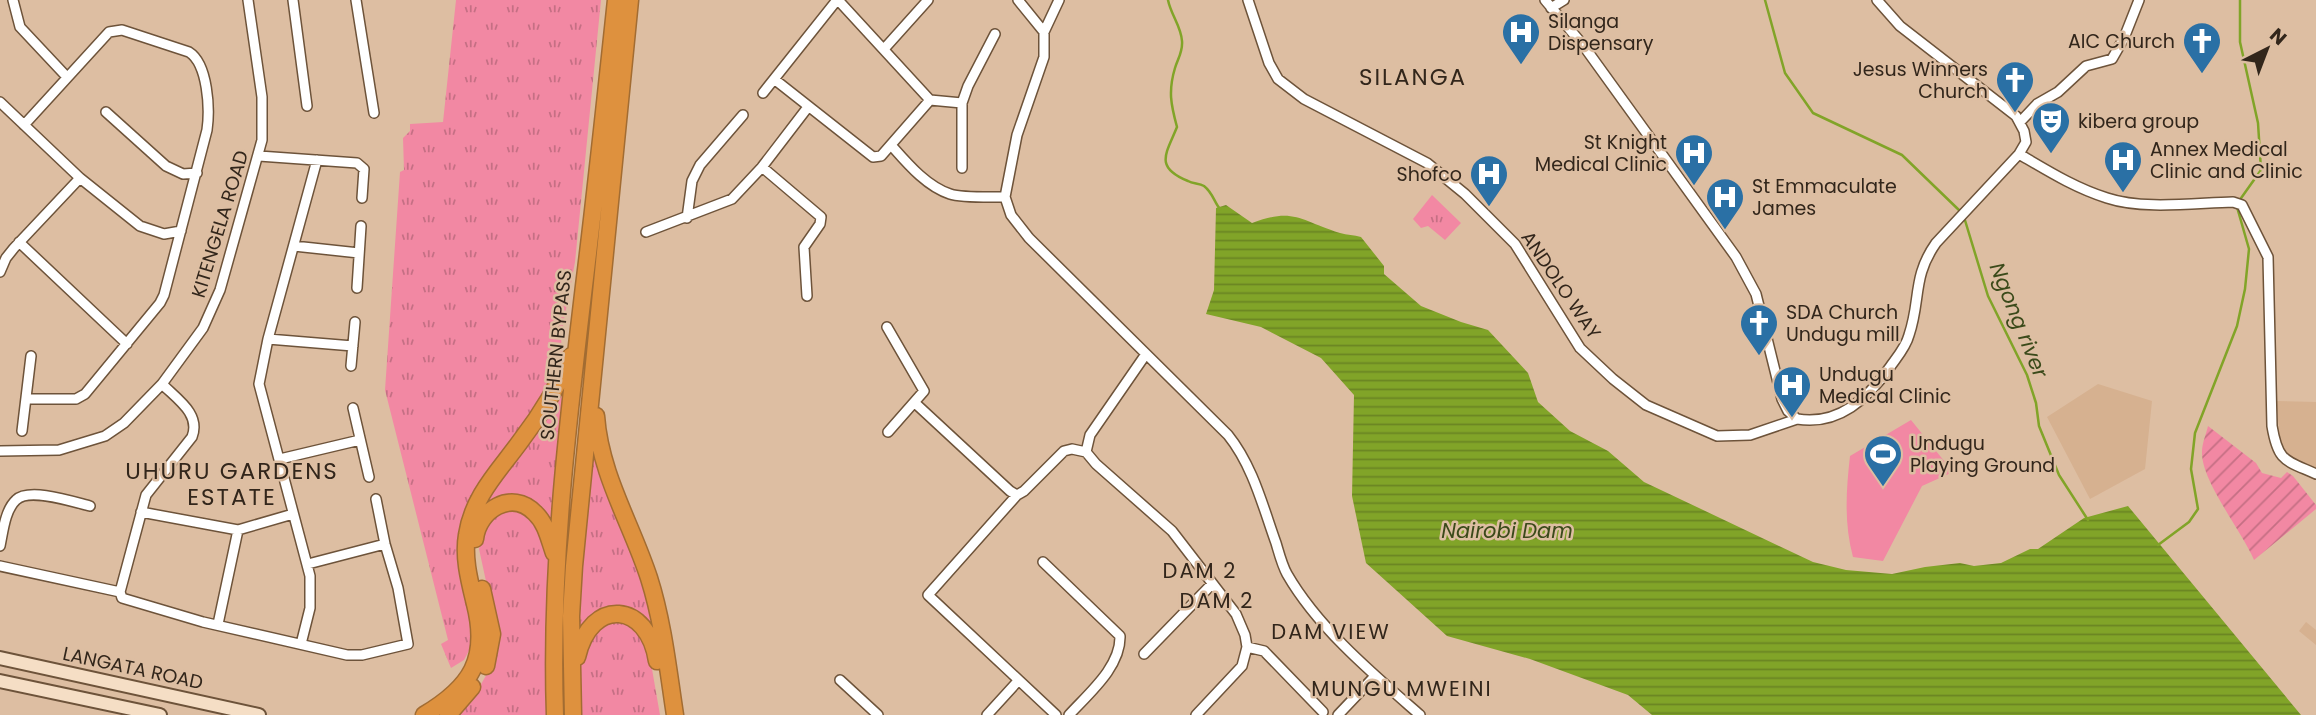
<svg xmlns="http://www.w3.org/2000/svg" width="2316" height="715" font-family="Poppins,sans-serif">
	<defs>
		<pattern id="grass-tufts" width="24" height="20" patternUnits="userSpaceOnUse" patternTransform="scale(1.75)"><rect width="24" height="20" fill="#f288a3"/><path d="M3 7l-1-3M5 7V3M7 7l1-3M15 17l-1-3M17 17v-4M19 17l1-3" fill="none" stroke="#c56f84"/></pattern>
		<pattern id="garden-furrows" width="10" height="10" patternUnits="userSpaceOnUse" patternTransform="scale(1.75)"><rect width="10" height="10" fill="#f288a3"/><path d="M-1 1l2-2M0 10L10 0M9 11l2-2" fill="none" stroke="#c56f84"/></pattern>
		<pattern id="water-rules" width="6" height="5" patternUnits="userSpaceOnUse" patternTransform="scale(1.75)"><rect width="6" height="5" fill="#81a428"/><path d="M0 2.5h6" fill="none" stroke="#6a8522"/></pattern>
	</defs>
	<rect width="100%" height="100%" fill="#ddbea2"/>
	<path fill="#d6b190" d="M2098 384 2152 401 2145 469 2090 499 2047 417Z
		M2276 401 2316 402V469L2295 461 2281 450Z
		M2306 622 2316 630V645L2299 631Z"/>
	<path fill="url(#grass-tufts)" d="M456 0H601L575 262 561 336 562 355 543 394 514 440 468 505 472 645 464 660 451 668 441 644 448 640 385 390 400 172 404 170 403 138 410 131V124L443 122Z
		M1432 195 1461 223 1445 240 1428 226 1421 228 1413 219Z
		M573 361 553 543 532 501 477 516Z
		M595 426 642 571 655 630 651 631 624 610 577 641 585 489Z
		M507 507 524 509 543 535 549 562 551 715H456L480 686 488 672 489 595 479 549 483 529 492 516Z
		M624 621 638 629 648 646 660 715H579C579 688 576 643 602 625 608 621 616 622 624 621Z"/>
	<path fill="url(#garden-furrows)" d="M2208 426 2256 463 2262 473 2281 478 2287 472 2293 476 2316 505V509L2254 560C2242 531 2201 481 2202 452 2202 443 2206 435 2208 426Z"/>
	<path fill="#f288a3" d="M1911 420 1953 472 1922 486 1883 561 1853 557C1844 524 1846 491 1850 456Z"/>
	<path fill="url(#water-rules)" d="M1226 205 1252 223C1295 207 1300 221 1340 233 1347 235 1354 235 1361 237L1384 266V274L1421 306 1461 322 1488 330 1528 373 1538 402 1570 431 1608 451 1644 482 1813 562 1846 570 1892 574 1925 567 1960 563 1974 566 2001 563 2030 549H2038L2084 518 2128 506 2301 715H1652L1628 695 1530 659 1447 636 1366 563 1352 496 1354 395 1321 358 1261 327 1206 314 1214 290 1216 208Z"/>
	<g fill="none" stroke-linecap="round" stroke-linejoin="round">
		<path stroke="#81a428" stroke-width="2.5" d="M1168 0C1171 15 1181 26 1182 41 1183 52 1178 58 1175 68 1168 91 1171 105 1177 127 1166 154 1154 167 1188 181 1193 184 1199 183 1204 186 1213 193 1214 202 1220 209
			M1765 0 1785 73 1813 113 1902 155 1961 212
			M2239 201 2261 170 2258 123 2240 42V0
			M1964 217 1988 296 2027 375 2036 403 2039 426 2059 475 2088 520
			M2158 545 2189 522 2198 509 2191 469 2195 433 2237 326 2245 289 2249 249 2237 207"/>
		<defs>
			<path id="street" d="M13 0 20 27 66 76
				M293 0 307 106
				M356 0 374 113
				M1018 0 1044 32
				M1059 0 1044 32V57L1017 135 1005 197 1011 215 1029 238 1228 435C1253 466 1263 507 1276 543 1279 553 1282 565 1287 574 1318 628 1373 674 1420 715
				M1248 0 1269 63 1278 79 1304 99 1427 163 1465 194 1515 244 1580 348 1613 379 1646 405 1717 436 1750 435 1797 419
				M1545 0 1583 45 1736 257 1756 294 1782 399 1788 411 1797 419C1839 426 1868 398 1890 367 1897 357 1906 347 1909 335 1921 300 1912 277 1936 243L2019 154C2048 171 2075 188 2107 198 2143 210 2194 203 2233 202L2242 205 2268 257 2272 426C2278 462 2285 460 2316 474
				M1877 0 1900 26 2016 116 2024 131 2026 142 2019 154
				M1551 8 1564 0
				M884 49 928 0
				M774 79 873 157 881 156 930 100 838 0
				M763 93 837 0
				M930 100 962 103
				M0 102 80 178 140 226 164 234 181 231
				M106 112 166 166 183 174 197 173
				M2020 122 2037 104 2058 92 2086 66 2112 59 2124 38 2139 0
				M24 125 109 32 122 30 189 52C208 64 210 109 207 130L164 295 160 303 85 394 76 399H26
				M891 145C907 163 926 186 950 194 962 198 991 197 1005 197
				M259 156 357 163 364 169 362 198
				M762 167 821 217 820 224 804 247 807 296
				M962 168V103L968 86 995 34
				M687 218 692 181 700 165 743 115
				M646 232 732 199 762 167 808 107
				M19 242 127 344
				M294 246 359 253
				M0 272 6 258 14 248 80 178
				M357 288 361 226
				M887 327 924 391 888 432
				M268 339 353 346
				M1146 354 1090 435 1086 452 1096 464 1172 531 1236 614 1245 635 1247 647 1242 666 1196 715
				M351 366 355 322
				M162 384C177 399 201 414 192 437L146 495 120 592 122 598 203 622 347 655H362L408 644 398 588 385 544 376 499
				M915 403 1010 491 1017 495 1024 491 1064 451 1072 449 1086 452
				M353 408 369 477
				M22 431 31 356
				M0 451 59 450 105 436 124 423 162 384 203 328 220 290 262 140V97L248 0
				M280 459 360 440
				M1017 495 928 595 1056 715
				M141 512 238 530 293 514
				M0 546C3 532 5 510 16 500 29 487 74 502 90 506
				M1043 562 1120 636C1121 667 1088 694 1069 715
				M308 564 385 544
				M0 566 120 592
				M218 624 238 530
				M301 644 310 608V576L259 384 268 339 317 160
				M1247 647 1264 651 1323 712
				M1144 654 1212 584
				M840 680 878 715
				M987 715 1018 681
				M1338 715 1375 676"/>
			<path id="secondary" d="M0 658 259 715
				M0 681 160 715"/>
			<path id="highway" d="M596 416C600 474 631 523 649 578 663 622 668 669 675 715
				M475 539C478 510 512 489 535 513 546 523 549 539 554 553
				M482 589 492 634 486 666
				M577 657C591 596 648 602 657 661
				M424 715C471 687 489 659 475 604 470 583 463 558 467 535 473 495 500 470 522 439 542 413 558 386 571 356
				M448 715 472 687
				M555 715C550 571 567 428 584 286 596 190 606 95 616 0
				M573 715 571 616 574 566 630 0"/>
		</defs>
		<use href="#street" stroke="#6d533a" stroke-width="12"/>
		<use href="#secondary" stroke="#6d533a" stroke-width="16"/>
		<use href="#highway" stroke="#a26c32" stroke-width="19"/>
		<use href="#street" stroke="#fff" stroke-width="9"/>
		<use href="#secondary" stroke="#f5dec5" stroke-width="12"/>
		<use href="#highway" stroke="#de913e" stroke-width="16"/>
	</g>
	<defs>
		<symbol id="hospital-pin" viewBox="-11 -11 22 30"><path d="M0 17L-7.5 6A9.5 9.5 0 1 1 7.5 6Z" fill="#2a70a5" stroke="#ddbea2"/><path d="M-5-5h3v3.5h4V-5h3V5h-3V1.5h-4V5h-3Z" fill="#fff"/></symbol>
		<symbol id="church-pin" viewBox="-11 -11 22 30"><path d="M0 17L-7.5 6A9.5 9.5 0 1 1 7.5 6Z" fill="#2a70a5" stroke="#ddbea2"/><path d="M-1.2-6h2.4v3.5h3.3v2.4h-3.3V6h-2.4V-.1h-3.3v-2.4h3.3Z" fill="#fff"/></symbol>
		<symbol id="theatre-pin" viewBox="-11 -11 22 30"><path d="M0 17L-7.5 6A9.5 9.5 0 1 1 7.5 6Z" fill="#2a70a5" stroke="#ddbea2"/><path d="M-5-5.5Q0-4 5-5.5V0Q5 5 0 6Q-5 5-5 0ZM-3.3-2.5H-1v1.5H-3.3ZM1-2.5H3.3v1.5H1ZM-2.8 1Q0 5.5 2.8 1Z" fill="#fff"/></symbol>
		<symbol id="stadium-pin" viewBox="-11 -11 22 30"><path d="M0 17L-7.5 6A9.5 9.5 0 1 1 7.5 6Z" fill="#2a70a5" stroke="#ddbea2"/><path d="M0-5a6.5 5 0 1 0 0 10a6.5 5 0 1 0 0-10ZM-3.5-1.8h7v3.6h-7Z" fill="#fff"/></symbol>
	</defs>
	<g fill-rule="evenodd">
		<use href="#hospital-pin" x="1499" y="10" width="44" height="60"/>
		<use href="#church-pin" x="2180" y="19" width="44" height="60"/>
		<use href="#church-pin" x="1993" y="58" width="44" height="60"/>
		<use href="#theatre-pin" x="2029" y="99" width="44" height="60"/>
		<use href="#hospital-pin" x="1672" y="131" width="44" height="60"/>
		<use href="#hospital-pin" x="2101" y="138" width="44" height="60"/>
		<use href="#hospital-pin" x="1467" y="152" width="44" height="60"/>
		<use href="#hospital-pin" x="1703" y="175" width="44" height="60"/>
		<use href="#church-pin" x="1737" y="301" width="44" height="60"/>
		<use href="#hospital-pin" x="1770" y="363" width="44" height="60"/>
		<use href="#stadium-pin" x="1861" y="432" width="44" height="60"/>
	</g>
	<g text-anchor="middle" dominant-baseline="central" stroke-width="5" stroke-linejoin="round" paint-order="stroke">
		<g font-size="19" fill="#32261b" stroke="#ddbea2" text-anchor="start">
			<text x="1548" y="21">Silanga<tspan x="1548" dy="22">Dispensary</tspan></text>
			<text x="2175" y="41" text-anchor="end">AIC Church</text>
			<text x="1988" y="69" text-anchor="end">Jesus Winners<tspan x="1988" dy="22">Church</tspan></text>
			<text x="2078" y="121">kibera group</text>
			<text x="1667" y="142" text-anchor="end">St Knight<tspan x="1667" dy="22">Medical Clinic</tspan></text>
			<text x="2150" y="149">Annex Medical<tspan x="2150" dy="22">Clinic and Clinic</tspan></text>
			<text x="1462" y="174" text-anchor="end">Shofco</text>
			<text x="1752" y="186">St Emmaculate<tspan x="1752" dy="22">James</tspan></text>
			<text x="1786" y="312">SDA Church<tspan x="1786" dy="22">Undugu mill</tspan></text>
			<text x="1819" y="374">Undugu<tspan x="1819" dy="22">Medical Clinic</tspan></text>
			<text x="1910" y="443">Undugu<tspan x="1910" dy="22">Playing Ground</tspan></text>
		</g>
		<g font-size="19" fill="#32261b" stroke="#ddbea2">
			<text transform="translate(220 224) rotate(-73)">KITENGELA ROAD</text>
			<text transform="translate(1561 285) rotate(56)">ANDOLO WAY</text>
			<text transform="translate(556 355) rotate(-84)">SOUTHERN BYPASS</text>
			<text transform="translate(133 668) rotate(12)">LANGATA ROAD</text>
		</g>
		<g font-size="21" font-style="italic" fill="#3b4a1a" stroke="#ddbea2">
			<text transform="translate(2019 320) rotate(68)">Ngong river</text>
			<text x="1507" y="530">Nairobi Dam</text>
		</g>
		<g font-size="21" letter-spacing="2" fill="#32261b" stroke="#ddbea2">
			<text x="1200" y="570">DAM 2</text>
			<text x="1217" y="600">DAM 2</text>
			<text x="1331" y="631">DAM VIEW</text>
			<text x="1402" y="688">MUNGU MWEINI</text>
		</g>
		<g font-size="23" letter-spacing="2" fill="#32261b" stroke="#ddbea2">
			<text x="1413" y="77">SILANGA</text>
			<text x="232" y="471">UHURU GARDENS<tspan x="232" dy="26">ESTATE</tspan></text>
		</g>
	</g>
	<g transform="translate(2267 49) rotate(42)" stroke="#ddbea2" stroke-width="5" paint-order="stroke">
	<path d="M0-5L12 26L0 18L-12 26Z" fill="#32261b"/>
	<text y="-10" font-size="19" font-weight="bold" text-anchor="middle" fill="#32261b">N</text>
	</g>
</svg>
